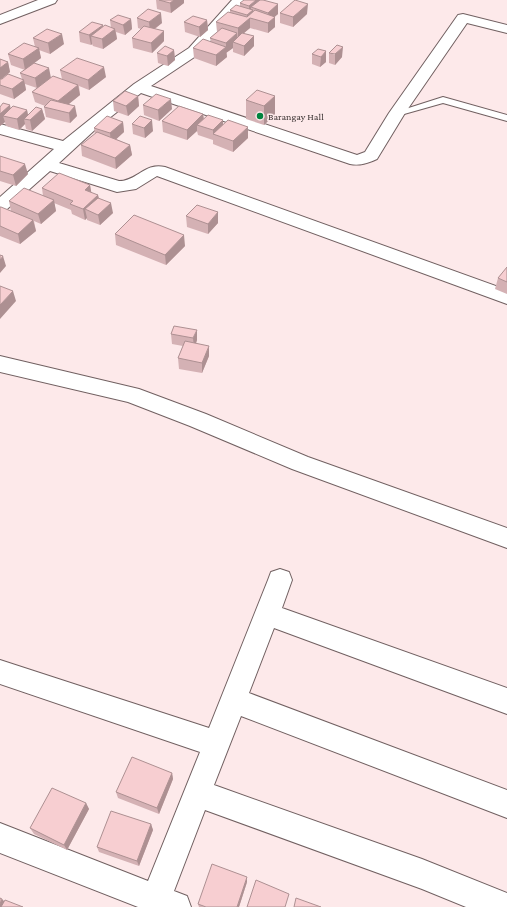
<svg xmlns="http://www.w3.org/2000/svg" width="507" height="907" font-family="'Crimson Pro',serif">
	<rect width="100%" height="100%" fill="#fde9ea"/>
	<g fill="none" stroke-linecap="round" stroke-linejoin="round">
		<defs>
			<path id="service" d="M443 97 507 115V121L443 103 397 116 393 113Z"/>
			<path id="minor" d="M232 0H246L199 54 151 86 357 155 365 152 389 113 458 15 463 14 507 25V33L467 23 405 113 377 159C368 163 360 166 350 164L141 93 98 127 59 163 119 181C137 181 145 162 165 167L507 290V304L157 176 136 189 117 192 50 171 6 210 0 212V197L54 149 0 134V124L63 141 134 84 189 48Z
				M0 356 139 389 206 414 308 457 507 528V548L292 469 190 426 128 402 0 372Z
				M280 569 289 572 292 580 282 608 507 688V714L274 628 249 693 507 790V818L241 716 214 785 422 859 507 893V907H466L422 889 205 810 174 891 187 896 191 907H138L0 853V823L148 881 200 752 0 684V660L209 728 268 580 271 572Z"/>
			<path id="primary" d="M38 0H57L55 3 0 24V15Z"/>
		</defs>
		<use href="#service" stroke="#716061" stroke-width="2"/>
		<use href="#minor" stroke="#716061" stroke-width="2"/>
		<use href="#primary" stroke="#716061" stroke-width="2"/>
		<use href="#service" fill="#fff" fill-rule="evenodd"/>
		<use href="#minor" fill="#fff" fill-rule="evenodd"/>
		<use href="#primary" fill="#fff" fill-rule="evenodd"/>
	</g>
	<path fill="#d4b1b4" d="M156 0H184V3L171 13 157 9Z
		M240 3 278 4V14L275 16V27L268 33 250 28 244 33 254 46 244 56 233 52V48L226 53 227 57 216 66 194 58 193 48 211 42 210 38 217 32 216 22 230 12V10L240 6Z
		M280 13 307 14 293 27 280 23Z
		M137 18 162 23 155 29 164 41 152 53 133 48 132 38 141 29 138 28Z
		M131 19 132 29 125 35 116 32 117 39 103 49 93 46 92 44 91 45 80 42 79 32 103 27 111 28 110 20Z
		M207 20 208 30 200 37 185 32 184 22Z
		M33 38 64 44 50 54 39 50 41 58 34 63 51 78 62 79 60 70 106 77 89 90 79 86 80 95 69 104 77 116 70 123 46 117 44 107 45 106 35 102 32 92 37 88 25 84 26 90 14 99 0 94V59L8 62 10 72 1 79H22L20 73 25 70 11 65 8 54 35 47Z
		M174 50 175 60 168 66 158 63 157 53Z
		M326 51V62L320 67 312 64V54Z
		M329 53 342 57 335 65 329 63Z
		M138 96 139 106 128 116 114 111 113 101Z
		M275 96V114L264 125 246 119V100Z
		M143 105 172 109 159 121 144 115Z
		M0 107 10 109 27 110 28 115 42 109 45 119 32 131 26 129 25 124 19 130 6 126 5 122 0 126Z
		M203 114 204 118 223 120V124L248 138 233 152 213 144V140L198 135 197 131 187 140 163 132 162 121Z
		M123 122 124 132 116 139 130 145 132 155 116 169 82 156 81 145 95 134 94 128Z
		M132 124 153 131 145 138 133 134Z
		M0 156 28 174 16 186 0 181Z
		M90 185 91 193 98 195 99 198 113 213 100 225 87 220V218L85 220 72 214 71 210 54 203 56 211 41 224 34 221 36 231 20 244 0 236V207L11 211 9 201 43 196 42 188Z
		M186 216 218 223 208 234 187 227Z
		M115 234 185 246 166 265 116 245Z
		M507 267V294L495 289 498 278Z
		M174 326 197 340 196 344 209 356 202 373 179 369 178 358 183 346 172 344 171 334Z
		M172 773 173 779 159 814 118 798 116 792Z
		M86 803 89 809 67 850 34 834 30 828Z
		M151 824 153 830 139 866 99 852 97 847Z
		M247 882 239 907H199L198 904Z"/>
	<path fill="#ad9092" d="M174 0H184V3L171 13 170 3Z
		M256 0H261L251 7V12L253 10V19L250 18V28L238 38V28L247 20V15L249 14V6Z
		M278 4V14L268 23V13Z
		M308 4 307 14 293 27V17Z
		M161 13 162 23 150 32 149 22Z
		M275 17V27L268 33V23Z
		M131 19 132 29 125 35 123 25Z
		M207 20 208 30 200 37 199 27Z
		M103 25 104 35 91 36 92 44 91 45 89 35Z
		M115 29 117 39 103 49 102 39Z
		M164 31V41L152 53 151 43Z
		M237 33 238 43 233 42V48L226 53V43Z
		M62 34 64 44 50 54 48 43Z
		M254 36V46L244 56V46Z
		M226 47 227 57 216 66V55Z
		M343 47 342 57 335 65V54Z
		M39 48 41 58 25 70 23 59Z
		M174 50 175 60 168 66 167 56Z
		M326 51V62L320 67 321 57Z
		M8 62 10 72 0 80V68Z
		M104 67 106 77 89 90 88 80Z
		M49 68 51 78 37 89 35 78Z
		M24 80 26 90 14 99 12 89Z
		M78 85 80 95 60 111 58 101Z
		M138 96 139 106 128 116 126 106Z
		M275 96V114L264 125V106Z
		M171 99 172 109 159 121 158 110Z
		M10 105 12 115 3 116 5 122 0 126V111Z
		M75 106 77 116 70 123 69 113Z
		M42 109 45 119 32 131 30 120Z
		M27 110 29 120 24 119 25 124 19 130 17 119Z
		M203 114 204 125H197V131L187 140V130Z
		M152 120 153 131 145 138 144 128Z
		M223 120V131L213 134V130Z
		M123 122 124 132 111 144 110 133Z
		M248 127V138L233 152V141Z
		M130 145 132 155 116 169 115 158Z
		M25 164 28 174 16 186 13 175Z
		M90 185 92 196 85 190Z
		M98 195 100 206 85 209 87 218 85 220 83 209Z
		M54 200 56 211 41 224 38 214Z
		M111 203 113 213 100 225 98 215Z
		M218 212V223L208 234V224Z
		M33 220 36 231 20 244 18 234Z
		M184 235 185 246 166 265 165 255Z
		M3 256 6 266 0 273V260Z
		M13 291 16 301 0 319V305Z
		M197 330V340L194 348 193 338Z
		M209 346V356L202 373V363Z
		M172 773 173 779 159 814 157 808Z
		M86 803 89 809 67 850 64 845Z
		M151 824 153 830 139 866 137 861Z
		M247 877V882L239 907H237Z
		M2 899 7 904 6 907H0V904Z"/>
	<path fill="#f7ced1" stroke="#ad9092" d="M159 0H174L170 3Z
		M244 0H256L249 6 240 3Z
		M260 0H263L278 4 268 13 251 7Z
		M295 0 308 4 293 17 280 13Z
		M236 5 253 10 247 15 230 10Z
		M148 9 161 13 149 22 137 18Z
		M255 10 275 17 268 23 250 18 238 28 216 22 228 12 247 17Z
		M118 15 131 19 123 25 110 20Z
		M193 16 207 20 199 27 184 22Z
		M92 22 103 25 89 35 79 32Z
		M105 25 115 29 102 39 91 36Z
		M144 26 164 31 151 43 132 38Z
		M222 28 237 33 226 43 210 38Z
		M47 29 62 34 48 43 33 38Z
		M242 33 254 36 244 46 233 42Z
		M203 39 226 47 216 55 193 48Z
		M24 43 39 48 23 59 8 54Z
		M337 45 343 47 335 54 329 53Z
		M165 46 174 50 167 56 157 53Z
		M318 49 326 51 321 57 312 54Z
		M77 58 104 67 88 80 60 70Z
		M0 59 8 62 0 68Z
		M34 63 49 68 35 78 20 73Z
		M8 74 24 80 12 89 0 85V79H2Z
		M53 76 78 85 58 101 32 92Z
		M257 90 275 96 264 106 246 100Z
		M125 91 138 96 126 106 113 101Z
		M156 94 171 99 158 110 143 105Z
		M51 100 75 106 69 113 44 107Z
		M3 103 10 105 0 114V107Z
		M13 106 27 110 17 119 3 116Z
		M179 106 203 114 187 130 162 121Z
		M36 107 42 109 30 120 24 119Z
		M208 115 223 120 213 130 197 125Z
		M107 116 123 122 110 133 94 128Z
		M140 116 152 120 144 128 132 124Z
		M228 120 248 127 233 141 213 134Z
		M97 132 130 145 115 158 81 145Z
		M0 156 25 164 13 175 0 171Z
		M59 173 90 185 85 190 98 195 83 209 70 204 73 201 42 188Z
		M24 188 54 200 38 214 9 201Z
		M98 198 111 203 98 215 85 209Z
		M197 205 218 212 208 224 186 216Z
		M0 207H1L33 220 18 234 0 226Z
		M134 215 184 235 165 255 115 234Z
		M0 255 3 256 0 260Z
		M507 267V282L498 278Z
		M0 286 13 291 0 305Z
		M174 326 197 330 193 338 171 334Z
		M185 341 209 346 202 363 178 358Z
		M132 757 172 773 157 808 116 792Z
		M52 788 86 803 64 845 30 828Z
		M111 811 151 824 137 861 97 847Z
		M212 864 247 877 237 907H206L198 904Z
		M256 880 289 894 285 907H247Z
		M0 898 2 899 0 904Z
		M296 898 321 907H294Z
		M5 900 23 907H1Z"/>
	<circle fill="#00843f" stroke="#fde9ea" stroke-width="1.5" cx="260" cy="116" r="4"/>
	<g text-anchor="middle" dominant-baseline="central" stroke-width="3" stroke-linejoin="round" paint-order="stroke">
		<g font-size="10" fill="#3b3333" stroke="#fde9ea" text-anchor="start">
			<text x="268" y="116">Barangay Hall</text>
		</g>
	</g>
</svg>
